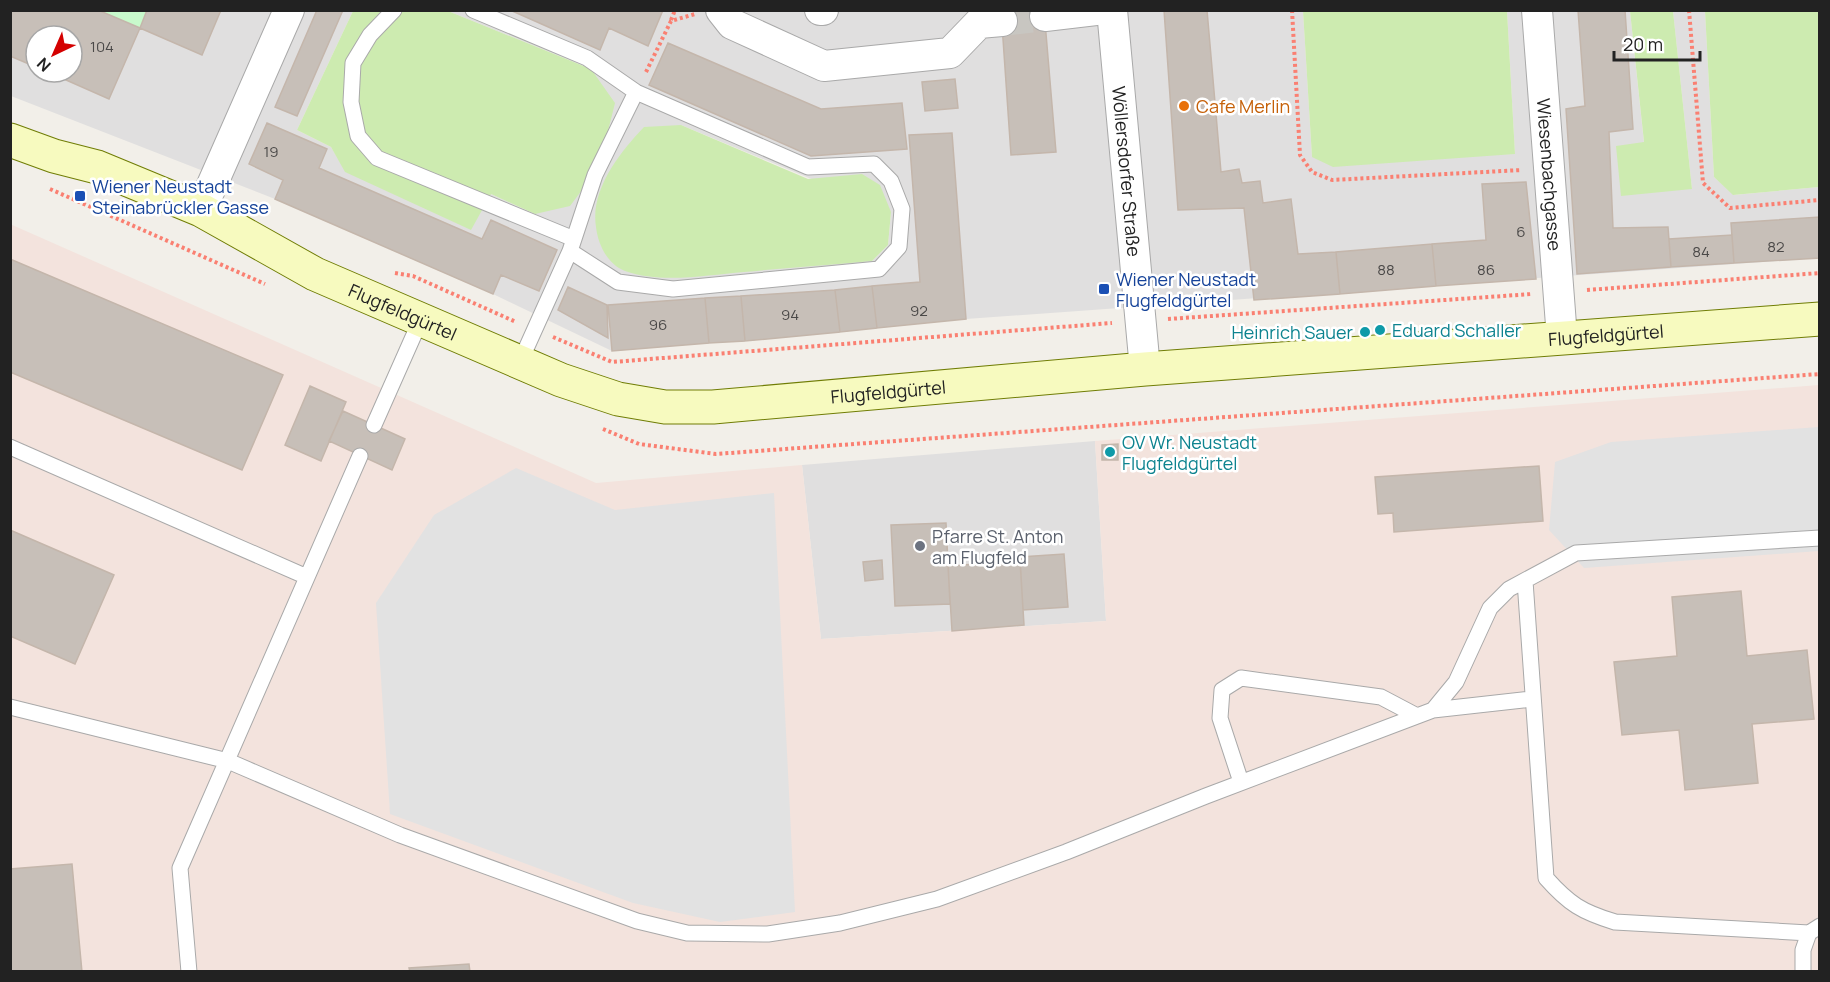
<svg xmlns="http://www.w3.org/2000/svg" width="1830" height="982" font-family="Manrope,sans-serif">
	<rect width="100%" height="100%" fill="#f2efe9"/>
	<path fill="#e0dfdf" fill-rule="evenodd" d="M10 11H353L297 130 331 147 346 172 491 194 535 214 591 69 448 11H1303L1312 157 1515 154 1507 11H1630L1644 143 1692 189 1673 11H1705L1714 177 1734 195 1819 187V258L966 319 612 351 493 294 275 199 11 96ZM36 36H72V72H36ZM681 125 891 212 888 245 872 261Z
		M1095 441 1106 621 821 639 802 465Z"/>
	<path fill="#f3e3dd" d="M10 224 596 483 802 465 821 639 1106 621 1095 441 1819 385V971H11Z"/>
	<path fill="#cdebb0" d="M353 11H448L591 69 615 103 608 131 585 186 570 206 535 214 491 194 471 230 345 172 331 147 297 130Z
		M1303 11H1507L1515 154 1333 167 1312 157Z
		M1630 11H1673L1692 189 1621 196 1616 146 1644 142Z
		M1705 11H1819V187L1733 195 1714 177Z
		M681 125 808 179 862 174 880 185 891 212 888 245 872 261C829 265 786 268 744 272 706 275 662 284 625 271 607 264 598 244 596 227 590 190 620 152 644 127Z"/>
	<path fill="#c8facc" d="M98 11H147L140 28Z"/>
	<path fill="#e2e2e2" d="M1819 427V551L1584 568 1549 530 1555 462 1611 442Z
		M516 468 615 510 774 493 795 912 720 922 633 903 390 814 376 603 434 515Z"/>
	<path fill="#c7bfb8" stroke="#c4b6ab" stroke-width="1.5" d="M10 10H98L140 28 109 99 48 72H72V36H36V67L10 56Z
		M147 10H221L202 55 140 28Z
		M317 10H343L297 116 275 107Z
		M510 10H663L648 46 609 28 600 50Z
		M1001 10H1044L1056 152 1011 155Z
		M1164 10H1207L1221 172 1239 169 1242 183 1260 181 1263 203 1291 199 1298 254 1336 252 1340 294 1254 300 1244 208 1178 210Z
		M1578 10H1625L1633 129 1609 132 1613 228 1668 227 1671 267 1577 274 1566 109 1585 106Z
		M668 43 821 109 902 103 907 149 811 156 649 85Z
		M955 79 958 108 925 111 922 82Z
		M267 123 327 149 319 168 482 239 491 220 557 250 539 291 501 275 493 294 275 199 283 180 249 164Z
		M952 133 966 319 877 328 872 286 920 282 909 135Z
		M1526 182 1536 279 1436 286 1432 244 1486 240 1482 184Z
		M1820 217V258L1734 263 1731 223Z
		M1732 235 1734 263 1671 267 1669 239Z
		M1432 244 1436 286 1340 294 1336 252Z
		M10 259 283 375 242 470 10 372Z
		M872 286 877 328 840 332 835 290Z
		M568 287 607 305 608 338 558 310Z
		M835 290 840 332 745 341 741 296Z
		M741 296 745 341 709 343 705 298Z
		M705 298 709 343 612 351 608 305Z
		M310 386 346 402 321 461 285 445Z
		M343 411 405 439 392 470 329 441Z
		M1118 444V460H1102V445Z
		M1539 466 1543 521 1394 532 1393 513 1378 514 1375 477Z
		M946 523 950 604 895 606 891 525Z
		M10 530 114 575 75 664 10 636Z
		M1064 554 1068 607 1023 610 1020 557Z
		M882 560 883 579 865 581 863 562Z
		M1020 561 1024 625 952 631 948 566Z
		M1741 591 1747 656 1807 650 1814 719 1752 724 1758 783 1685 790 1679 730 1622 735 1614 662 1677 656 1672 597Z
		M72 864 82 972H10V869Z
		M469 964 470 972H410L409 968Z"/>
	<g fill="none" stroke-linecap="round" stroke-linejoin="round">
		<path stroke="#c8c6c1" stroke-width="30" stroke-dasharray="30 15" stroke-linecap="butt" d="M1002 21 1045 16"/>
		<defs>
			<path id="lane" d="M394 10 370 35 353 63 351 102 358 136 377 158 574 239
				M473 10 587 58 636 92 808 167 874 164 891 181 902 209 899 247 879 269 673 289 618 282 570 251
				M520 362 570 251 595 175 636 92
				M374 425 421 319
				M10 447 307 577
				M1525 581 1546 878C1569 904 1582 912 1615 922L1809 933
				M10 707 228 761 400 835 637 921 687 933 768 934 840 923 937 899 1066 852 1206 796 1433 710 1532 699
				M1433 710 1456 682 1490 608 1509 589 1576 553 1820 538
				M1241 782 1220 718 1222 690 1241 678 1381 697 1417 716
				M189 972 180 868 360 456
				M1803 972V950L1809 933 1820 926"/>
			<g id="street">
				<path d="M721 10 732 24 824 66 950 53 979 23 1002 21"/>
				<path d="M820 10H823"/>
				<path id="s1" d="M1112 10 1145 369"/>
				<path id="s2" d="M1537 10 1562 338"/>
				<path d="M1045 16 1096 10"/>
				<path d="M201 210 289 10"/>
			</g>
			<g id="secondary">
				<path id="s3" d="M10 140 54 156 97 167 201 210 315 274 561 380 618 399 665 407H713L1145 369 1820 319"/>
			</g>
		</defs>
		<use href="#lane" stroke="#a9a9a9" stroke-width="17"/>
		<use href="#street" stroke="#a9a9a9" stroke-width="32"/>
		<use href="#secondary" stroke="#707d05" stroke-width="35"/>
		<path stroke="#fa8072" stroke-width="4" stroke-dasharray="3 3" stroke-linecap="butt" d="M1292 10 1300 155 1312 172 1332 180 1522 170
			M1689 10 1703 183 1730 208 1820 200
			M671 20 675 10
			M646 72 671 21 695 14
			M50 189 265 284
			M395 273 413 276 516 322
			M1587 290 1820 273
			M1168 319 1532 294
			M553 337 612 362 1112 323
			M603 429 639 444 716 454 1820 374"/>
		<use href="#lane" stroke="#fff" stroke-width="15"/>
		<use href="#street" stroke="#fff" stroke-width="30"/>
		<use href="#secondary" stroke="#f7fabf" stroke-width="33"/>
	</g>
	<circle fill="#e8710a" stroke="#fff" stroke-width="2" cx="1184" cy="106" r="6"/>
	<g fill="#1a4fb4" stroke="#fff" stroke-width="2">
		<rect x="74" y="190" width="12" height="12" rx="3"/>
		<rect x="1098" y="283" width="12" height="12" rx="3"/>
	</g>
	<g fill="#0f9aa8" stroke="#fff" stroke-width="2">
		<circle cx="1380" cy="330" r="6"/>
		<circle cx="1365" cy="332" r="6"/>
		<circle cx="1110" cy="452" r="6"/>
	</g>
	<circle fill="#6b7280" stroke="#fff" stroke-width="2" cx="920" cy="546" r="6"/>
	<g text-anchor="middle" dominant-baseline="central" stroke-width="5" stroke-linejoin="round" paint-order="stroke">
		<g font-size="15" fill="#4b4948">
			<text x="102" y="46">104</text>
			<text x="271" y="151">19</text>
			<text x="1521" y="231">6</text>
			<text x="1776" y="246">82</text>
			<text x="1701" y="251">84</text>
			<text x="1386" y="269">88</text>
			<text x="1486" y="269">86</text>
			<text x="919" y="310">92</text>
			<text x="790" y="314">94</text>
			<text x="658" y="324">96</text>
		</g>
		<g font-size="18" fill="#c56008" stroke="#fff" text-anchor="start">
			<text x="1196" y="106">Cafe Merlin</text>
		</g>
		<g font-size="18" fill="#222" stroke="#fff">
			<text stroke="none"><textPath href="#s1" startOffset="162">Wöllersdorfer Straße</textPath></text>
			<text stroke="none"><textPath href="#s2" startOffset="165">Wiesenbachgasse</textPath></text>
			<text stroke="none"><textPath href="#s3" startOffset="430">Flugfeldgürtel</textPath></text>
			<text stroke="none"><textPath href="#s3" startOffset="1654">Flugfeldgürtel</textPath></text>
			<text stroke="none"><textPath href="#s3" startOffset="934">Flugfeldgürtel</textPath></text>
		</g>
		<g font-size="18" fill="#164399" stroke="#fff" text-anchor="start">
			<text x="92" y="186">Wiener Neustadt<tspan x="92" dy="21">Steinabrückler Gasse</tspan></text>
			<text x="1116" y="279">Wiener Neustadt<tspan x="1116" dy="21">Flugfeldgürtel</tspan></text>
		</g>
		<g font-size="18" fill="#0d838f" stroke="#fff" text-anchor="start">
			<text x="1392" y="330">Eduard Schaller</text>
			<text x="1353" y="332" text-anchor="end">Heinrich Sauer</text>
			<text x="1122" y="442">OV Wr. Neustadt<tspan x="1122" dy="21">Flugfeldgürtel</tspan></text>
		</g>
		<g font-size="18" fill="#5b616d" stroke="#fff" text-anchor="start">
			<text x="932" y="536">Pfarre St. Anton<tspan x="932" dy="21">am Flugfeld</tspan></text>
		</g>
	</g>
	<rect width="1830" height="982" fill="none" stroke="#222222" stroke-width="24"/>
	<g transform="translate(54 54) rotate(224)"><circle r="28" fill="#ffffff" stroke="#a7a7a7" stroke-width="1.5"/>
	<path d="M0-4.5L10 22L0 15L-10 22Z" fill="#d40000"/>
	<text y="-9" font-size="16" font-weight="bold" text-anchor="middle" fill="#222222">N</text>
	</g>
	<path d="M1614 51v9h86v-9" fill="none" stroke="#222222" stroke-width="3"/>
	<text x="1623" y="51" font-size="18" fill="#222222" stroke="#ffffff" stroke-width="4.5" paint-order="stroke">20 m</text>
</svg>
